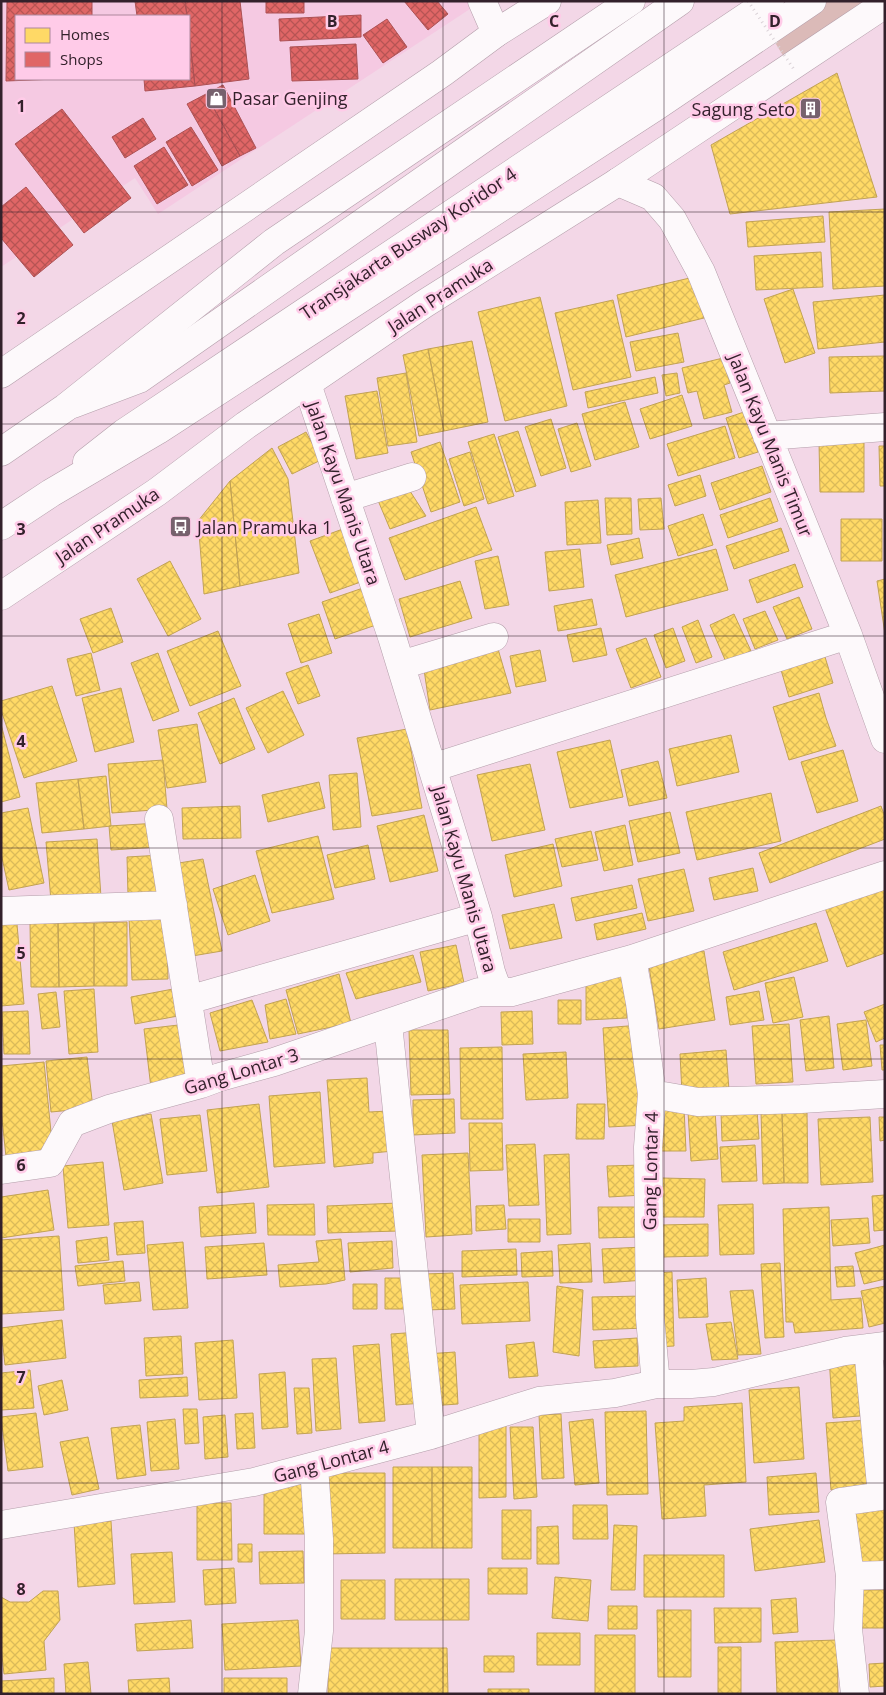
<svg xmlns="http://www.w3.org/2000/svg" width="886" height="1695" font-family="'Open Sans',sans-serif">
	<defs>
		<pattern id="homes-cross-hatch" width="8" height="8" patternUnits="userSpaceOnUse" patternTransform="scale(1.25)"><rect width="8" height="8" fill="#ffd966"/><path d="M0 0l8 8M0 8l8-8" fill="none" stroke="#dbba59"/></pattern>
		<pattern id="shops-cross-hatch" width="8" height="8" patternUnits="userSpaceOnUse" patternTransform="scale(1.25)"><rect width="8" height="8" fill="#e06666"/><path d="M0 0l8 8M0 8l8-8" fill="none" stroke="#b65454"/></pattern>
	</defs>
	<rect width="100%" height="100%" fill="#f3d7e7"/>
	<path fill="#f5c9e2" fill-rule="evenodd" d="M1 1H474L476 5 158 214 135 178 1 267ZM16 16H189V79H16Z"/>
	<path fill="#dbbab8" d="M812 1H885L790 67 768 31Z"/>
	<path fill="url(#homes-cross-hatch)" stroke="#c2a254" d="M837 73 877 197 730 214 711 145Z
		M885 209V286L833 289 829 212Z
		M823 216 825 242 748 247 746 222Z
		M821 252 823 287 756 290 754 256Z
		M694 277 704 318 626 337 617 295Z
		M793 289 815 353 785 363 764 299Z
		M885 295V342L818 349 813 302Z
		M540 297 567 406 505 421 478 312Z
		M613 300 631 377 573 390 555 313Z
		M678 333 684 362 636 371 630 342Z
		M472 341 488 422 444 431 428 349Z
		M428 349 444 431 419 436 403 355Z
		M885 356V391L830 393 829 357Z
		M723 358 730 383 724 385 732 412 704 419 697 391 688 393 682 368Z
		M406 373 417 442 388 446 377 378Z
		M677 373 680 393 666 396 662 375Z
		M655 377 658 393 588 408 585 392Z
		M377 391 388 453 356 459 345 396Z
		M682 395 692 426 650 439 640 409Z
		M625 402 639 447 595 460 582 414Z
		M744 412 758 452 739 458 726 418Z
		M551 419 566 468 541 476 525 427Z
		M577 423 591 466 571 472 558 429Z
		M725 426 735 458 678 476 667 444Z
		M518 431 536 486 516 492 498 437Z
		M306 432 321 460 292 474 278 447Z
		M494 434 514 496 488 504 468 442Z
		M440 442 460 502 431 512 411 452Z
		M819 442H864V492H820Z
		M879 446H885V486H880Z
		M272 448 288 479 299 573 240 586 230 481Z
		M470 452 484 499 464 506 449 459Z
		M762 466 771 492 720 510 711 483Z
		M700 475 706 496 675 506 668 485Z
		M230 481 240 586 204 594 198 521Z
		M408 488 426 516 390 529 377 498Z
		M605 498H631L632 534 607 535Z
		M661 498 664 529 640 530 638 499Z
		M770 498 778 521 728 538 720 515Z
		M598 500 601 543 567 545 565 502Z
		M476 507 492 550 405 580 389 538Z
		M703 514 713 545 678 556 668 526Z
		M841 519H882V561H841Z
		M351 526 369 579 330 593 310 541Z
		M781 528 789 551 734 569 726 546Z
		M639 538 643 558 611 565 607 545Z
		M580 549 584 587 549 591 545 552Z
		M716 549 728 590 626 617 615 575Z
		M498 556 509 605 485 609 475 561Z
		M170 561 201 619 168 636 137 579Z
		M795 564 803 587 757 603 749 580Z
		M885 579V634L877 581Z
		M460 581 472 618 410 637 399 599Z
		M363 588 376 625 335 639 322 602Z
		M799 597 812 629 787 639 773 607Z
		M592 599 597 625 558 631 554 606Z
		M111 608 123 642 93 653 80 619Z
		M765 611 778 640 755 649 743 619Z
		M319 614 332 653 301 663 288 624Z
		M734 614 751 651 726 662 710 625Z
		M698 620 712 657 696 663 682 627Z
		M601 628 607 655 573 662 567 635Z
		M673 628 685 661 666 668 654 635Z
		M218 631 241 686 190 706 167 651Z
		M646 638 661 677 631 688 616 649Z
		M498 649 511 693 430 710 423 663Z
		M540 650 546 681 516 687 510 656Z
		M91 653 100 690 76 696 67 659Z
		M158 653 179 711 153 721 131 663Z
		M825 657 833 683 789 697 781 670Z
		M308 665 320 696 298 704 286 673Z
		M52 686 77 761 24 778 1 710V701Z
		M121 688 134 742 95 752 82 698Z
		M283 691 304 735 268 753 246 708Z
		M819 693 826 718 836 746 789 760 773 707Z
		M234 698 255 749 220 764 198 713Z
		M1 724 20 797 1 802Z
		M197 724 206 782 167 788 158 730Z
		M407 729 422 808 372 816 357 738Z
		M731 735 739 772 677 786 669 749Z
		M610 740 623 797 570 808 557 752Z
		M843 750 858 801 817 813 801 762Z
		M163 760 167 809 112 813 108 764Z
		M658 761 667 798 629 806 621 770Z
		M530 764 545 830 492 841 477 775Z
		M357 773 361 827 333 830 329 775Z
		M106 776 111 826 84 829 78 779Z
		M78 779 84 829 42 833 36 783Z
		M319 782 325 808 268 822 262 795Z
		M771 793 781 841 697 860 686 812Z
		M240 806 241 838 183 839 182 808Z
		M881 806 885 817V839L770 883 759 853Z
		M28 808 44 883 9 890 1 853V813Z
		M670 812 680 853 638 862 629 821Z
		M424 815 438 871 390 882 377 826Z
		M158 823 159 847 111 850 109 826Z
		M625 825 633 865 604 871 595 832Z
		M591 831 598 860 562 867 555 839Z
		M318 836 334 899 272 913 256 851Z
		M97 839 101 897 51 901 46 842Z
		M553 844 562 886 514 897 505 855Z
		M368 845 375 879 335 888 327 855Z
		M162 855 163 895 128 896 127 857Z
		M203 859 222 951 192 956 173 864Z
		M753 868 758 891 714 900 709 878Z
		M684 869 694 911 648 921 638 879Z
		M255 875 270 921 228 935 213 889Z
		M632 885 637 908 576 921 571 898Z
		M885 886V953L847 967 825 908Z
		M554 904 562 938 510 949 502 915Z
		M16 913 24 1004 1 1006V914Z
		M642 913 646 929 597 940 594 924Z
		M166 916 168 979 132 980 129 917Z
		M127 922V986H94V923Z
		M30 923H58L59 987H31Z
		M58 923H94V986L59 987Z
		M816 923 828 961 734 990 723 952Z
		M456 945 464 983 428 991 420 952Z
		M704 951 715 1020 659 1029 648 960Z
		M413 955 421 982 356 999 346 973Z
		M625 971 627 1018 586 1020V978Z
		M339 974 351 1023 298 1034 286 990Z
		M794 977 803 1017 773 1023 765 983Z
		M94 989 98 1052 69 1054 64 991Z
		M173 989 178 1016 135 1024 131 997Z
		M759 991 764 1020 730 1025 726 997Z
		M56 992 60 1027 42 1029 38 994Z
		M286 999 296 1034 270 1039 265 1005Z
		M252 1000 268 1042 220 1051 210 1013Z
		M558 1000H581V1024H558Z
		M885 1004V1038L876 1042 864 1012Z
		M28 1011 30 1054H4L2 1012Z
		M532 1011 533 1044 502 1045 501 1012Z
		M829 1016 834 1068 806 1071 800 1020Z
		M866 1020 872 1066 843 1070 837 1024Z
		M187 1024 193 1083 151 1088 144 1029Z
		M789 1024 793 1082 756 1084 752 1026Z
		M640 1025 646 1125 609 1127 603 1028Z
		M409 1030H448L450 1094 411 1095Z
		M880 1045H885V1070H882Z
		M502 1047 503 1119H461L460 1048Z
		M726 1050 729 1090 682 1093 680 1054Z
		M566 1052 568 1098 526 1100 523 1054Z
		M87 1057 93 1108 51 1112 46 1061Z
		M44 1062 53 1152 6 1157 1 1109V1066Z
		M367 1078 369 1112 389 1111 393 1151 373 1153V1163L334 1167 327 1080Z
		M320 1092 325 1163 274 1167 269 1096Z
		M454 1099 455 1133 413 1135V1100Z
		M259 1104 269 1187 217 1193 207 1110Z
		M577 1104H605L604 1139H576Z
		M684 1108 686 1151H660L658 1109Z
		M715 1110 718 1159 691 1161 688 1112Z
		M757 1110 759 1139 722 1141 721 1112Z
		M807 1111 808 1183H784L782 1112Z
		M761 1112H782L784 1183 763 1184Z
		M151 1114 163 1183 124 1190 112 1121Z
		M200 1115 207 1171 167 1175 160 1119Z
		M870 1117 873 1182 821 1185 818 1119Z
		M879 1117H885V1140L880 1141Z
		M469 1123H502L503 1170 470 1171Z
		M535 1144 539 1205 509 1206 506 1145Z
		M755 1145 757 1181 722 1182 720 1147Z
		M468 1153 472 1234 426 1237 422 1155Z
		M569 1154 571 1234 547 1235 544 1155Z
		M103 1162 109 1225 68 1228 63 1166Z
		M642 1165 643 1195 609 1197 607 1166Z
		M662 1178 705 1179 704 1217H662Z
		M48 1190 54 1230 1 1238V1197Z
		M885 1195V1230L874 1231 872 1196Z
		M254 1203 256 1233 201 1237 199 1207Z
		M398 1203 399 1231 328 1233 327 1206Z
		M314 1204 315 1235H268L267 1205Z
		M753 1204 754 1254 720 1255 718 1205Z
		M504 1205 506 1229 476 1231V1206Z
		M598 1207H640V1237L599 1238Z
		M829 1207 831 1300 861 1298 863 1328 795 1333 793 1322H786L783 1209Z
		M868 1218 870 1243 833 1246 831 1220Z
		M508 1219H540V1242H508Z
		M143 1221 145 1253 117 1255 114 1223Z
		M708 1224V1256L662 1257 661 1225Z
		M59 1236 64 1310 2 1314 1 1240Z
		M107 1237 109 1260 78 1263 76 1241Z
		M341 1239 345 1280 326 1284 280 1287 278 1265 319 1262 316 1241Z
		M392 1241 393 1268 350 1272 348 1243Z
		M183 1242 188 1308 153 1310 147 1245Z
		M264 1243 267 1275 207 1279 205 1247Z
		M590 1243 592 1282 560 1283 558 1245Z
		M885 1245V1279L864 1284 855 1253Z
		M643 1247 645 1280 604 1283 602 1249Z
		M516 1249 517 1275 462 1277V1251Z
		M552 1251 553 1276 522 1277 521 1253Z
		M123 1261 125 1281 78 1286 75 1266Z
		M780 1263 784 1337 765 1338 761 1264Z
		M853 1266 855 1286 837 1287 835 1267Z
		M672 1272 674 1346 657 1347 655 1273Z
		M453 1273 455 1309 426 1310 424 1274Z
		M385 1278H414V1309H385Z
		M706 1278 708 1317 679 1318 677 1280Z
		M139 1282 141 1301 105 1304 103 1285Z
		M528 1282 530 1321 462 1324 460 1285Z
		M353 1284H377V1309H353Z
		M557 1286 583 1290 579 1356 553 1352Z
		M885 1286V1323L869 1327 861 1291Z
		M753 1290 761 1354 738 1355 730 1291Z
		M644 1296 645 1328 593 1330 592 1297Z
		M62 1320 66 1358 5 1365 1 1328Z
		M731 1322 738 1359 712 1360 706 1324Z
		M419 1332 424 1403 396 1405 391 1334Z
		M181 1336 183 1374 146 1376 144 1338Z
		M637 1338 638 1366 595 1368 593 1341Z
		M233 1340 237 1398 199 1400 195 1343Z
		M534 1342 538 1376 509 1378 506 1345Z
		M379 1344 385 1421 359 1423 353 1346Z
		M455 1352 458 1404 430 1406 426 1354Z
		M856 1356 860 1416 833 1418 829 1357Z
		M336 1358 341 1429 316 1431 312 1359Z
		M30 1370 34 1408 1 1410V1373Z
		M285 1372 288 1427 262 1429 259 1374Z
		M187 1377 188 1396 140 1398 139 1380Z
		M62 1380 68 1410 44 1415 38 1386Z
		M799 1387 804 1459 754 1463 749 1390Z
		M294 1388H309L312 1433 297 1434Z
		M742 1403 746 1482 704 1485 706 1516 662 1519 655 1423 684 1421V1407Z
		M183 1409H197L199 1443 185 1444Z
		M646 1411 648 1494 607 1495 605 1412Z
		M36 1413 43 1467 8 1471 1 1417Z
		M253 1413 255 1448 237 1449 235 1414Z
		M561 1414 564 1478 542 1479 539 1415Z
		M225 1415 228 1457 205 1459 203 1417Z
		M175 1419 179 1469 151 1471 147 1422Z
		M593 1419 599 1483 575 1485 569 1422Z
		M868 1420 873 1487 831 1490 826 1423Z
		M479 1423H506V1497L479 1498Z
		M140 1425 146 1475 117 1479 111 1428Z
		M510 1427H533L537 1497 514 1499Z
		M88 1437 99 1489 72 1495 60 1442Z
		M393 1467H432V1548H393Z
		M432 1467H472V1548H432Z
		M323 1473H385V1553L323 1554Z
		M816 1473 819 1512 769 1515 767 1477Z
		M264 1484H306V1534H264Z
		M197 1503H231L232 1560H197Z
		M885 1503V1564L856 1566 852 1505Z
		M573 1505H607L608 1539H573Z
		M502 1510H531V1559H502Z
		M819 1520 825 1562 755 1571 750 1529Z
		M111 1521 115 1584 78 1587 74 1523Z
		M614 1525 637 1526 635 1590H611Z
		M558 1526 559 1564H537V1527Z
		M238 1544H252V1562H238Z
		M303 1551 304 1583 260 1584 259 1552Z
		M172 1552 175 1602 134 1604 131 1554Z
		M644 1555H724V1597H644Z
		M234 1568 236 1603 205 1605 203 1570Z
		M488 1568H527V1594H488Z
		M555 1577 591 1580 588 1621 552 1618Z
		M395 1579H469V1620H395Z
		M341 1580H385V1619H341Z
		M860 1590H885V1628H860Z
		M43 1591H58L60 1620 44 1641 46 1670 4 1674 1 1646V1597L10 1602H29Z
		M796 1598 798 1632 773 1634 771 1600Z
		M608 1606H637V1629H608Z
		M714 1608H761V1642L715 1643Z
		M657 1610H691V1677H658Z
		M191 1620 193 1648 137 1651 135 1624Z
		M298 1620 301 1666 225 1670 222 1624Z
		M537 1633H580V1665H537Z
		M595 1635H635V1694H595Z
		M837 1640 838 1694H777L775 1642Z
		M718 1647H741V1694H718Z
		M328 1648H447L448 1694H328Z
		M484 1656H514V1672H484Z
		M88 1662 91 1694H66L64 1664Z
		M885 1663V1686L870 1687 869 1664Z
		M54 1678V1694H1V1681Z
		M169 1678 170 1694H129L128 1680Z
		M224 1678H287V1694H224Z
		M488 1689H529V1694H488Z"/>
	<path fill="url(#shops-cross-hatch)" stroke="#ac5154" d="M7 1H92V16H16V79H57L6 81Z
		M135 1H185L187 16H137Z
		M185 1H240L249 79 195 86 189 34V16H187Z
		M266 1H304V13H266Z
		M404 1H437L448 14 428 30Z
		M361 15V37L280 41 279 19Z
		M387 19 407 47 383 63 363 35Z
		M189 34 195 86 145 91 144 79H189Z
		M356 44 358 79 292 81 290 47Z
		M223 85 256 148 240 156 206 94Z
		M206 94 240 156 222 166 187 104Z
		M62 109 131 198 84 233 15 144Z
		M143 118 156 139 125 158 112 137Z
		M191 127 218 170 192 186 166 142Z
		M164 147 188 185 157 204 134 166Z
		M26 187 73 245 34 277 1 238V207Z"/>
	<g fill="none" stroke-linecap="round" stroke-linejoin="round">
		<defs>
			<path id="minor" d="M482 1 496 33
				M618 182 653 197 672 219 701 272 848 635 885 739
				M307 384 392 637 478 917 491 972 495 983 500 991
				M73 404 139 379 680 1
				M767 436 885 427
				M87 462 124 433 770 1
				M345 498 412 477
				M401 665 494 637
				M432 768 848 635
				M159 819 201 1084
				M1 911 173 905
				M632 959 640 1003 652 1094 648 1147 650 1318 656 1384
				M202 996 478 917
				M388 1024 431 1435
				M652 1094 698 1102 801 1099 885 1094
				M1 1170 50 1163 72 1123 109 1109 201 1084 220 1077 274 1062 479 992H512L632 959 885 875
				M1 1525 254 1482 431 1435 539 1401 615 1393 656 1384H691L714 1382 845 1351 885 1346
				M850 1576 885 1575
				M312 1694 319 1631V1539L314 1466
				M855 1694 848 1629 850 1576 840 1502 882 1496 868 1348"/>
			<path id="major" d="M1 374 442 73 496 33 547 1
				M1 452 65 408 274 242 631 1
				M1 526 51 493 158 430 655 107 812 1
				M1 596 157 492 246 425 424 304 618 182 885 4"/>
		</defs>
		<use href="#minor" stroke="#b39eaa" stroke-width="29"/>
		<use href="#major" stroke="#b39eaa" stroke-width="29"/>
		<use href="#minor" stroke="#fdf9fb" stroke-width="28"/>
		<use href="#major" stroke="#fdf9fb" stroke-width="28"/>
		<path stroke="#dad2d7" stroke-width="3" stroke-dasharray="1 4" stroke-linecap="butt" d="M748 1 795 71"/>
	</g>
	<path fill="none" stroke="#33212b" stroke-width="1" stroke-opacity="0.55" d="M222 1V1694M443 1V1694M664 1V1694M1 212H885M1 424H885M1 636H885M1 848H885M1 1059H885M1 1271H885M1 1483H885"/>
	<defs>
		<symbol id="shop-square" viewBox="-11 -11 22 22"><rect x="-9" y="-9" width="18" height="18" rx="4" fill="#76616d" stroke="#ffcbe8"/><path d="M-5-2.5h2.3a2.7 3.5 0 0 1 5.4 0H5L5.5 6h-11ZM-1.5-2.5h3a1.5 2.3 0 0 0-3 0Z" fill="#fff"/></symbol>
		<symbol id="building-square" viewBox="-11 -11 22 22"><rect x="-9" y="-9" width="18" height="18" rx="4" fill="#76616d" stroke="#ffcbe8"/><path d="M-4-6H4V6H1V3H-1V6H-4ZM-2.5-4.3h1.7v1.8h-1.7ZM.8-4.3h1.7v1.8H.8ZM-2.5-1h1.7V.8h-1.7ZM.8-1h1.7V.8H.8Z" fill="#fff"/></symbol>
		<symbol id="bus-square" viewBox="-11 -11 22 22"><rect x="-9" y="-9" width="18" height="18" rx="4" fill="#76616d" stroke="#ffcbe8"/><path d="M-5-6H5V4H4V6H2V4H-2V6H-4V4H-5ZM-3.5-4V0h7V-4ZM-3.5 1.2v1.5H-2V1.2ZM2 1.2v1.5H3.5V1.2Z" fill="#fff"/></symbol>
	</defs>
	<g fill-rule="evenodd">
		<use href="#shop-square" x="204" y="86" width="25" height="25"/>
		<use href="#building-square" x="798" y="96" width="25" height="25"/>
		<use href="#bus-square" x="168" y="514" width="25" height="25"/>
	</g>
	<g text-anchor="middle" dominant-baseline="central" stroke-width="5" stroke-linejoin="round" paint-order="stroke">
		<g font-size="18" fill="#33212b" stroke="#ffcbe8" text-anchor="start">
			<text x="232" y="98">Pasar Genjing</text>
			<text x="795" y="109" text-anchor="end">Sagung Seto</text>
			<text x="197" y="527">Jalan Pramuka 1</text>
		</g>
		<g font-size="18" fill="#33212b" stroke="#ffcbe8">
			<text transform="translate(408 243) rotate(-34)">Transjakarta Busway Koridor 4</text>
			<text transform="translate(440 295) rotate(-33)">Jalan Pramuka</text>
			<text transform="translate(771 445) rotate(68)">Jalan Kayu Manis Timur</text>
			<text transform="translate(344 493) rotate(71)">Jalan Kayu Manis Utara</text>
			<text transform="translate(107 525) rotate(-34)">Jalan Pramuka</text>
			<text transform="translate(465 879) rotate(74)">Jalan Kayu Manis Utara</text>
			<text transform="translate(241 1071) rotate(-17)">Gang Lontar 3</text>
			<text transform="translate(650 1171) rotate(-89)">Gang Lontar 4</text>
			<text transform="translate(331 1461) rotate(-15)">Gang Lontar 4</text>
		</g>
	</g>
	<g font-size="16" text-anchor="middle" font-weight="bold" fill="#33212b" stroke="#ffcbe8" stroke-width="5" stroke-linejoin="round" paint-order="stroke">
		<text x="332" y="27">B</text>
		<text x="554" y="27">C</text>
		<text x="775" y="27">D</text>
		<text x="21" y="112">1</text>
		<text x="21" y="324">2</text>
		<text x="21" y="535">3</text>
		<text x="21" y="747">4</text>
		<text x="21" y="959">5</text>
		<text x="21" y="1171">6</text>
		<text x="21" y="1383">7</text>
		<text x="21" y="1595">8</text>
	</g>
	<rect width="886" height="1695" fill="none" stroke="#33212b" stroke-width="5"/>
	<rect x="15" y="15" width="175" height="65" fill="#ffcbe8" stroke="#ad879c"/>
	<rect x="25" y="28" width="25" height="15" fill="#ffd966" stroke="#ad879c"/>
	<text x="60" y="40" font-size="15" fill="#33212b">Homes</text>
	<rect x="25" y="52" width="25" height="15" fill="#e06666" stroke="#ad879c"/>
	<text x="60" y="65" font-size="15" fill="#33212b">Shops</text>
</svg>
